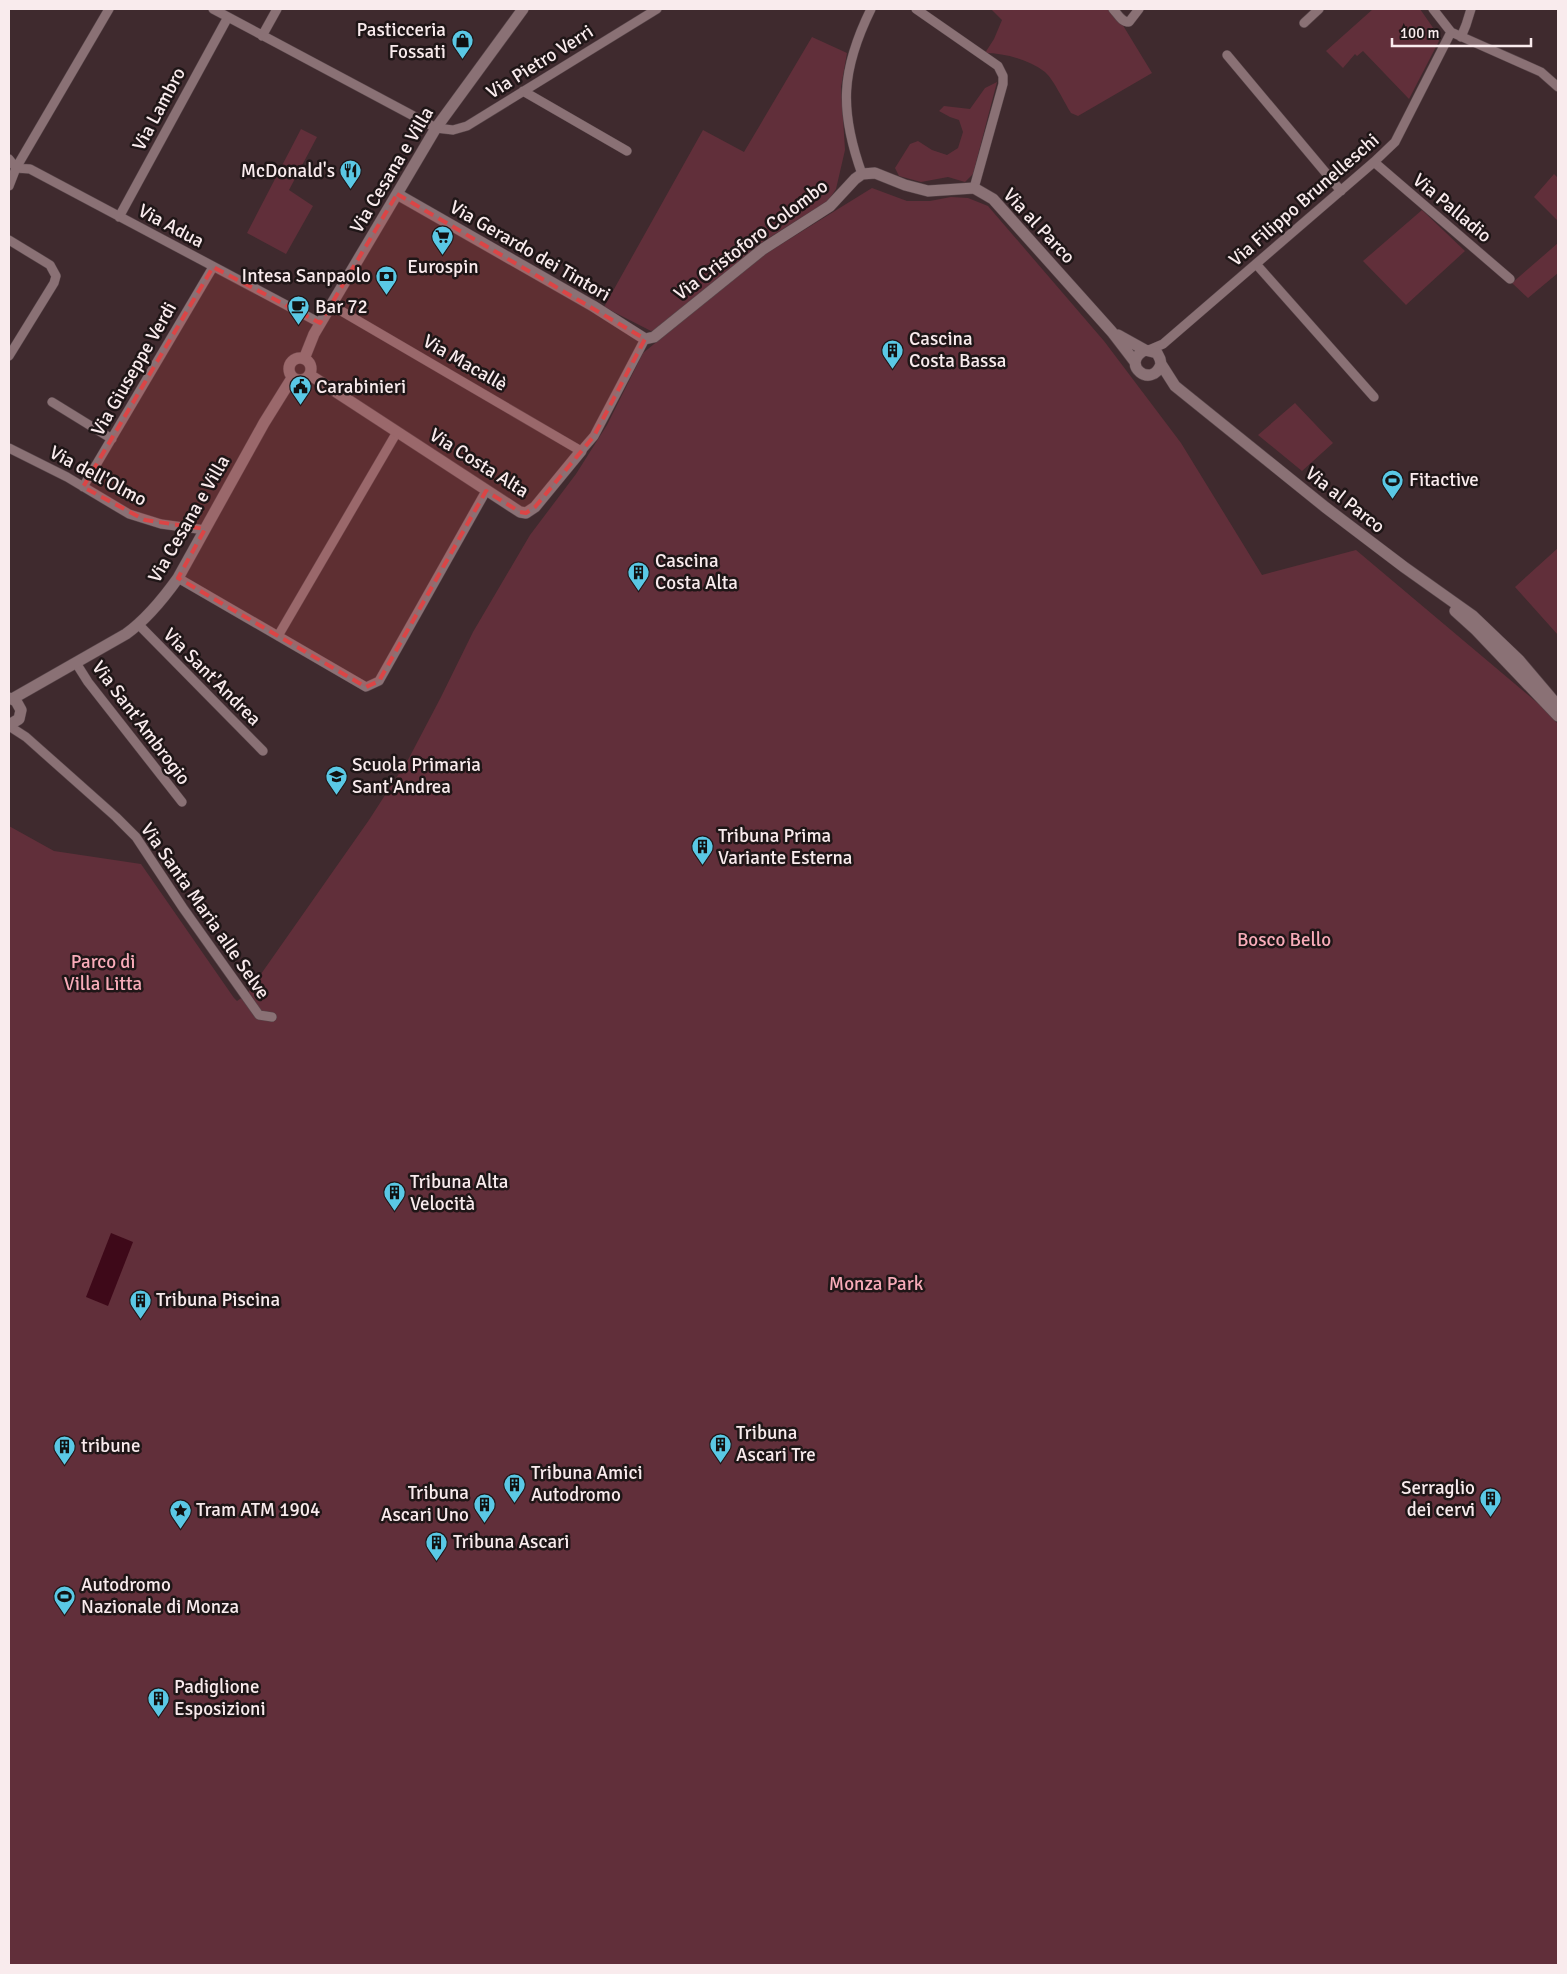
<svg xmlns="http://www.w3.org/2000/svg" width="1567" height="1974" font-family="Signika,sans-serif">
	<rect width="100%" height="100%" fill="#3f2a2e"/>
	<path fill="#612f3a" d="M991 9H1113L1152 73 1078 116 1071 113C1064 102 1054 80 1045 72 1029 60 1005 53 985 53L994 39 1002 20Z
		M1373 9H1420L1436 32 1439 41 1409 99 1363 51 1357 56 1355 54 1343 68 1326 51Z
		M812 37 847 53 841 87 845 150 836 189 828 201 764 241 656 330 651 331 604 307 703 130 744 152Z
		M997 82 973 174 965 182 948 177 921 182 899 176 895 168 910 144 918 141 932 150 947 155 958 148 963 132 959 120 950 117 939 111 944 106 970 109 985 88Z
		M301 129 317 137 289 190 313 206 286 254 247 233Z
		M1554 174 1558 178V221L1534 197Z
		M872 188 907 201H930L951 197 968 198 988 206 1104 341 1181 443 1262 575 1356 550 1540 705 1558 724V1965H9V826L54 851 141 864 234 998 237 1001 247 994 369 820 409 758 441 697 473 632 530 535 576 474 607 425 643 353 762 256Z
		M1422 210 1465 251 1406 305 1363 261Z
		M1558 243V273L1528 298 1512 283Z
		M1295 403 1333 443 1302 471 1258 435Z
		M1558 548V635L1515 587Z"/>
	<path fill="#3e0919" d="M111 1233 133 1242 108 1306 86 1297Z"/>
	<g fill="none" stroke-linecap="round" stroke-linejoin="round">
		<defs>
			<path id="street" d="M213 9 436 128 453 130 467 126 657 9
				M916 9 998 66 1003 76V84L974 188
				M1113 9C1118 14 1121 22 1129 22L1139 9
				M1433 9 1451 32 1541 72 1558 87
				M1304 23 1319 9
				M262 36 277 9
				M1461 37 1466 25 1471 9
				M1227 55 1341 191
				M523 91 627 151
				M9 159 16 168 30 169 320 323
				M1374 162 1510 279
				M862 174C839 110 841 70 871 9
				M9 186 16 168 109 9
				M119 217 228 17
				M9 240 50 265 56 276 54 283 9 356
				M1256 264 1374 397
				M331 305 581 451 594 436 645 339
				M1149 350 1163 344 1374 162 1395 142 1451 32
				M52 402 112 439
				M9 448 67 477 129 514 161 524 205 530
				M83 487 213 267
				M178 578 366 687 379 681 486 491
				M139 625 263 751
				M278 636 397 432
				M76 663 88 682 182 802
				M9 726 26 737 116 817 136 837 183 908 259 1015 272 1017"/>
			<path id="secondary" d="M397 194 593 306 645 339 654 337 763 249 830 206 855 179 862 174 875 173 905 185 928 191 974 188 993 199 1112 332 1135 362
				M1118 335 1145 350
				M289 369a11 11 0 1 1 22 0a11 11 0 1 1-22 0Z
				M304 359 314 334 436 128 523 9
				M1161 364C1152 390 1119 364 1145 350L1157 353 1160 359 1161 364 1175 386 1325 507 1404 567 1473 616 1519 660 1558 706
				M310 375 520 512 526 513 535 507 581 451
				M1455 611 1476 630 1558 716
				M9 698 16 701 21 710 19 719 9 725
				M12 699 126 634C147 619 163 599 178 578L264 423 292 378"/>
		</defs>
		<use href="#street" stroke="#58464a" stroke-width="10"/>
		<use href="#secondary" stroke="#58464a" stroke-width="12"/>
		<use href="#street" stroke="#8a7175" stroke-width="9"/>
		<use href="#secondary" stroke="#8a7175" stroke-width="11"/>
	</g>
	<path fill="#db4546" fill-opacity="0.2" stroke="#db4546" stroke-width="4" stroke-dasharray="10 6" stroke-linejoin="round" d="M397 194 645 339 594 436 535 507 526 513 520 512 486 491 379 681 366 687 178 578 205 529 145 520 83 487 213 267 320 323Z"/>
	<defs>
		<symbol id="shop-pin" viewBox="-11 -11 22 30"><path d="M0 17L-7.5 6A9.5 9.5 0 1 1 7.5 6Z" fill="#5ac8e5" stroke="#1f1617"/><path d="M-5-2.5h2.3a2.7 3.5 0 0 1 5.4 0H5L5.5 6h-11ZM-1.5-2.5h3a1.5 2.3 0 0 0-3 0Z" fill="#111"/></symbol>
		<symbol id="restaurant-pin" viewBox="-11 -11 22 30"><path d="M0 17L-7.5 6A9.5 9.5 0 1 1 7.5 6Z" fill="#5ac8e5" stroke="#1f1617"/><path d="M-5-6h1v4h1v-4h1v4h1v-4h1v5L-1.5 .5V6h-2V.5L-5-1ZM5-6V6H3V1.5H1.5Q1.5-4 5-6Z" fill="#111"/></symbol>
		<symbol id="supermarket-pin" viewBox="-11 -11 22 30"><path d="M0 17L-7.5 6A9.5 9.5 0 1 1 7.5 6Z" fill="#5ac8e5" stroke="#1f1617"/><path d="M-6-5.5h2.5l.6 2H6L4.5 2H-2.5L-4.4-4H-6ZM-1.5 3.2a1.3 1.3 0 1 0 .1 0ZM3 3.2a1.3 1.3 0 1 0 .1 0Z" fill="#111"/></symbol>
		<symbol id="bank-pin" viewBox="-11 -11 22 30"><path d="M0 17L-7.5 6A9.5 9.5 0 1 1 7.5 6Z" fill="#5ac8e5" stroke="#1f1617"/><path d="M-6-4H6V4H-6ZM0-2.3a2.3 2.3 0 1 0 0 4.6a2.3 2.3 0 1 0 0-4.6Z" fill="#111"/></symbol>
		<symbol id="cafe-pin" viewBox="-11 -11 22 30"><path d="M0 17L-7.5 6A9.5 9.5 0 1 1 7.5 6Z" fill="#5ac8e5" stroke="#1f1617"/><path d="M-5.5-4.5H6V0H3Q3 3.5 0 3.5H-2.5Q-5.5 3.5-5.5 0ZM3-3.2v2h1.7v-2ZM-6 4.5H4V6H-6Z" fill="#111"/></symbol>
		<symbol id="building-pin" viewBox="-11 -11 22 30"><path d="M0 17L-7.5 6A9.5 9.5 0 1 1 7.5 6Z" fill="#5ac8e5" stroke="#1f1617"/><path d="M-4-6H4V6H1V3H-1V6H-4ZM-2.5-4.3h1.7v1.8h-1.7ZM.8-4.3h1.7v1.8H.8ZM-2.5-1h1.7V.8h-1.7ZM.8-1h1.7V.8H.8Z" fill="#111"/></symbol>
		<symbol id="civic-pin" viewBox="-11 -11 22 30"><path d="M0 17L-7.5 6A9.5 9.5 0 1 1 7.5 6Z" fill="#5ac8e5" stroke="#1f1617"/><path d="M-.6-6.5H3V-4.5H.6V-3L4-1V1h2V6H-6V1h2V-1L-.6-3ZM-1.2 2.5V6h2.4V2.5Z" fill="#111"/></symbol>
		<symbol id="stadium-pin" viewBox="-11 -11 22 30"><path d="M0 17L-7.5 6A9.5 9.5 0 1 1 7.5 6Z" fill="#5ac8e5" stroke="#1f1617"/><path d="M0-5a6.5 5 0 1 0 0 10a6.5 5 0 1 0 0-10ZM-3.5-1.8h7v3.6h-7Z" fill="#111"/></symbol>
		<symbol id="school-pin" viewBox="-11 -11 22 30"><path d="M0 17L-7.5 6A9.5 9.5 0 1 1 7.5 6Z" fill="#5ac8e5" stroke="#1f1617"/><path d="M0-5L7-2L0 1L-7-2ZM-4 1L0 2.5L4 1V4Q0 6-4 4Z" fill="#111"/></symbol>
		<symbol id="sight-pin" viewBox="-11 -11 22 30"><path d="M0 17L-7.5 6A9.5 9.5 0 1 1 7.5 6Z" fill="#5ac8e5" stroke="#1f1617"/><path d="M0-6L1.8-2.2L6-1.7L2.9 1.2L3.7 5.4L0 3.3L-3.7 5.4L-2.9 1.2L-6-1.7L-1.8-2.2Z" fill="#111"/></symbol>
	</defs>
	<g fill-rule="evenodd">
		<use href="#shop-pin" x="450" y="28" width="25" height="34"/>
		<use href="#restaurant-pin" x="338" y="158" width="25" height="34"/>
		<use href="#supermarket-pin" x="430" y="224" width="25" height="34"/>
		<use href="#bank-pin" x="374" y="264" width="25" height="34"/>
		<use href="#cafe-pin" x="286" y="294" width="25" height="34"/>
		<use href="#building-pin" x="880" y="338" width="25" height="34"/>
		<use href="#civic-pin" x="288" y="374" width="25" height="34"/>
		<use href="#stadium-pin" x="1380" y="468" width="25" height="34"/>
		<use href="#building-pin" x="626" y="560" width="25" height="34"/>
		<use href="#school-pin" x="324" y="764" width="25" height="34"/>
		<use href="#building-pin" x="690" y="834" width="25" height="34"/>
		<use href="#building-pin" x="382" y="1180" width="25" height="34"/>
		<use href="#building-pin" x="128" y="1288" width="25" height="34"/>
		<use href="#building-pin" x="708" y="1432" width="25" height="34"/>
		<use href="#building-pin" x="52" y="1434" width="25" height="34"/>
		<use href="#building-pin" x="502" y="1472" width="25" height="34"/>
		<use href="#building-pin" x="1478" y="1486" width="25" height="34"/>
		<use href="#building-pin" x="472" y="1492" width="25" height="34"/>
		<use href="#sight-pin" x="168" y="1498" width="25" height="34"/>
		<use href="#building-pin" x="424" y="1530" width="25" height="34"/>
		<use href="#stadium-pin" x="52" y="1584" width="25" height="34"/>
		<use href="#building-pin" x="146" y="1686" width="25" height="34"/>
	</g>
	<g text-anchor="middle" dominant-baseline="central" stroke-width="5" stroke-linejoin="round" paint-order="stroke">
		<g font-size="19" fill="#f9ebed" stroke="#1f1617" text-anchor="start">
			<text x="446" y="30" text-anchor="end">Pasticceria<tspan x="446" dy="22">Fossati</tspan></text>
			<text x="335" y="171" text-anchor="end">McDonald's</text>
			<text x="443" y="267" text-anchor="middle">Eurospin</text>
			<text x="371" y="276" text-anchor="end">Intesa Sanpaolo</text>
			<text x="315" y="307">Bar 72</text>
			<text x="909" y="339">Cascina<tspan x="909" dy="22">Costa Bassa</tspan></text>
			<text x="316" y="387">Carabinieri</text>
			<text x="1409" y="480">Fitactive</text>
			<text x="655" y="561">Cascina<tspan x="655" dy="22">Costa Alta</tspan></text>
			<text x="352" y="765">Scuola Primaria<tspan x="352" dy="22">Sant'Andrea</tspan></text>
			<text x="718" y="836">Tribuna Prima<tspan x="718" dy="22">Variante Esterna</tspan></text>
			<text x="410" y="1182">Tribuna Alta<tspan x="410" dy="22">Velocità</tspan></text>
			<text x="156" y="1300">Tribuna Piscina</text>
			<text x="736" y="1433">Tribuna<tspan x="736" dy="22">Ascari Tre</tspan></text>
			<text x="81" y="1446">tribune</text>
			<text x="531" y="1473">Tribuna Amici<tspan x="531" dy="22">Autodromo</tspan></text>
			<text x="1475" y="1488" text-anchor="end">Serraglio<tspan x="1475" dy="22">dei cervi</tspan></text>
			<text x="469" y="1493" text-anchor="end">Tribuna<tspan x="469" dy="22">Ascari Uno</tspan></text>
			<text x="196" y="1510">Tram ATM 1904</text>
			<text x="453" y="1542">Tribuna Ascari</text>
			<text x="81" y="1585">Autodromo<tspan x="81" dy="22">Nazionale di Monza</tspan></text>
			<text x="174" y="1687">Padiglione<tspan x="174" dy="22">Esposizioni</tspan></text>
		</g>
		<g font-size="19" fill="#f9ebed" stroke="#1f1617">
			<text transform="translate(540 62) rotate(-32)">Via Pietro Verri</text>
			<text transform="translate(159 109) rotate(-62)">Via Lambro</text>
			<text transform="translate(392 170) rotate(-59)">Via Cesana e Villa</text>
			<text transform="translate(1304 200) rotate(-41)">Via Filippo Brunelleschi</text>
			<text transform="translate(1452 208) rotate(40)">Via Palladio</text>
			<text transform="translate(171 226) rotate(28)">Via Adua</text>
			<text transform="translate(1039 226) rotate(47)">Via al Parco</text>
			<text transform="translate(751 240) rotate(-37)">Via Cristoforo Colombo</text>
			<text transform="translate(530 251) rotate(30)">Via Gerardo dei Tintori</text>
			<text transform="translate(465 363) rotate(30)">Via Macallè</text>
			<text transform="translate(134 369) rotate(-60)">Via Giuseppe Verdi</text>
			<text transform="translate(479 463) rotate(32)">Via Costa Alta</text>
			<text transform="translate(98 476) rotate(28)">Via dell'Olmo</text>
			<text transform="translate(1345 500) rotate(38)">Via al Parco</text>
			<text transform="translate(189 519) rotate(-60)">Via Cesana e Villa</text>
			<text transform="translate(212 677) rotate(45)">Via Sant'Andrea</text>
			<text transform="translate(141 723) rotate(53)">Via Sant'Ambrogio</text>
			<text transform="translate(205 911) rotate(55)">Via Santa Maria alle Selve</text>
		</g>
		<g font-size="19" fill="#f8acb9" stroke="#1f1617">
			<text x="1284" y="940">Bosco Bello</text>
			<text x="103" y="962">Parco di<tspan x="103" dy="22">Villa Litta</tspan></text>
			<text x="876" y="1284">Monza Park</text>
		</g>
	</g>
	<rect width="1567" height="1974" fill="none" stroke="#f9ebed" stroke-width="20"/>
	<path d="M1392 38v8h139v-8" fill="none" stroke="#f9ebed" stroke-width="2.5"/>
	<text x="1400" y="38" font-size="15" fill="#f9ebed" stroke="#1f1617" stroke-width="4" paint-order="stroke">100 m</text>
</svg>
